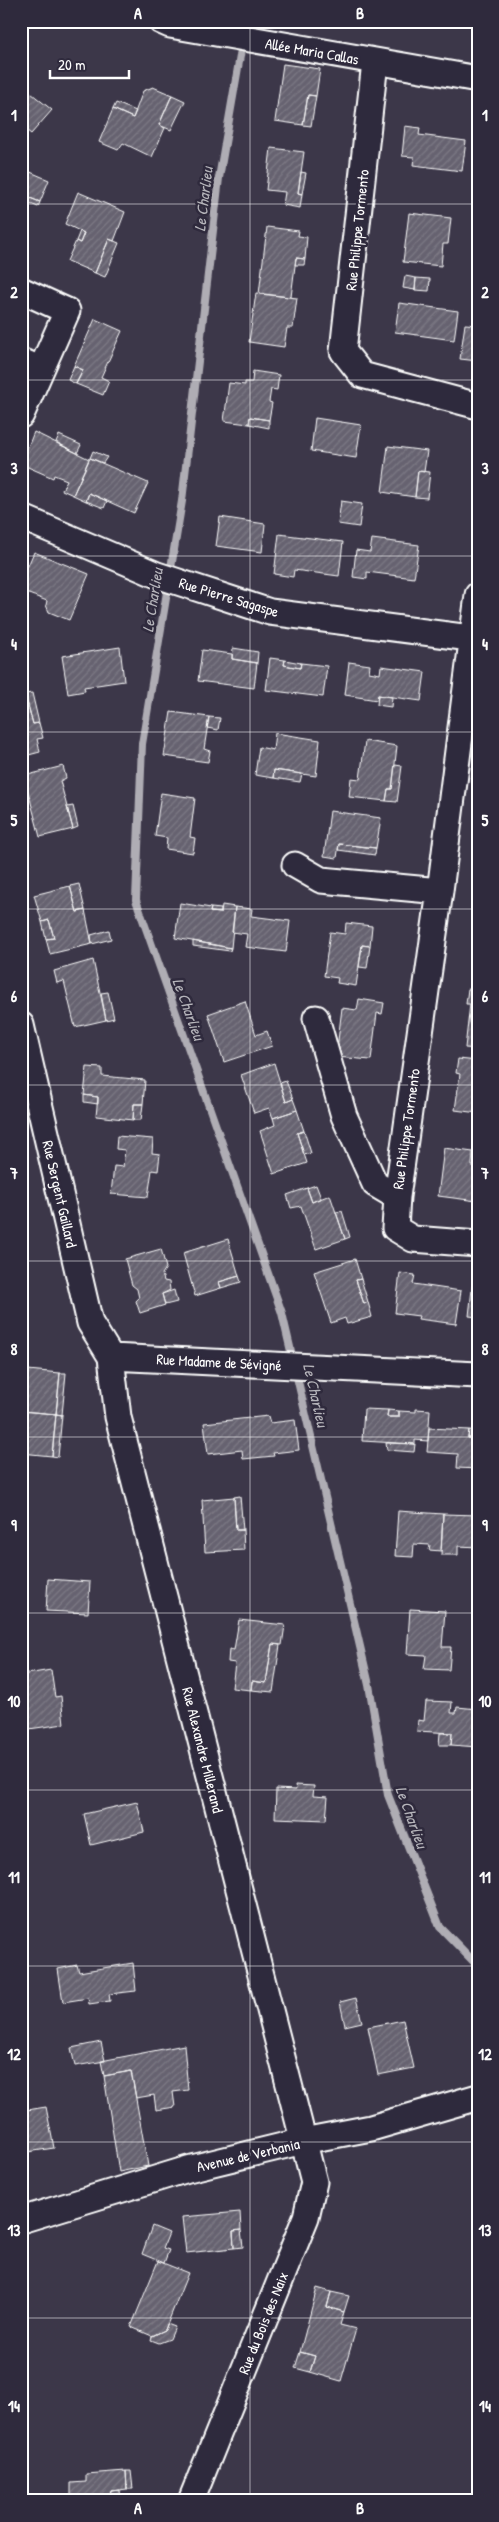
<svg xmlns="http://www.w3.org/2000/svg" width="499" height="2522" font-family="'Patrick Hand',sans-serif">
	<defs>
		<pattern id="building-hatch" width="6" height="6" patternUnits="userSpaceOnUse" patternTransform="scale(1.25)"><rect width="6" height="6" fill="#666270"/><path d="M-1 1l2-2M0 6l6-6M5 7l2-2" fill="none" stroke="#7d7a85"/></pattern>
	</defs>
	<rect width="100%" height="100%" fill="#3c3749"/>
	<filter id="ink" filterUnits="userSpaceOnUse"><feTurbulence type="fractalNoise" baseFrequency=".02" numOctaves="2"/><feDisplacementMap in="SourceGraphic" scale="10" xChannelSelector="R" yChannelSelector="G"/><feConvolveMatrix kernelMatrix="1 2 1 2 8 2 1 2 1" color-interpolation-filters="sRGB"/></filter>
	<g filter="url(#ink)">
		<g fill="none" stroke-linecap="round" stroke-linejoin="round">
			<path stroke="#afadb4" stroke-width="8" d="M246 21 219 178 182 501 142 744 136 900 282 1313 369 1685 388 1795 440 1927 478 1966"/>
		</g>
		<path fill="url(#building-hatch)" stroke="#fff" d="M283 64 320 69 316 96 308 95 303 125 275 121Z
			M21 77 30 84 26 89 21 85Z
			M21 85 52 110 31 134 21 126Z
			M153 87 172 95 159 125 165 128 152 157 123 143 118 150 99 142 113 109 133 118 143 91Z
			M172 95 185 101 171 130 159 125Z
			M308 95 316 96 311 126 303 125Z
			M116 103 136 111 133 118 113 109Z
			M405 126 420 128 419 135 466 141 462 171 413 165 414 157 402 156Z
			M271 148 304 152 298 193 302 194 300 208 283 205 285 192 266 190Z
			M21 168 49 180 40 202 25 196 23 201H21Z
			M301 172 306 173 302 194 298 193Z
			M78 192 125 212 114 241 109 239 95 273 67 261 76 241 80 243 84 233 65 224Z
			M25 196 40 202 38 207 23 201Z
			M409 213 451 218 448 244H443L441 266 403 262Z
			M267 227 299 231 298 236 307 237 305 259 296 258 291 297 259 294Z
			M80 231 84 233 80 243 76 241Z
			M109 239 119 243 105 277 95 273Z
			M296 258 305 259 304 265H295Z
			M405 276 416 278 415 290 403 288Z
			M416 278 430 279 429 291 415 290Z
			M256 293 297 298 293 328H287L284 347 249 342Z
			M399 303 458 311 454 340 395 332Z
			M95 319 122 331 101 377 109 381 103 395 76 384 83 370 74 366Z
			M465 324 478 325V361L460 359Z
			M74 366 83 370 76 384 68 380Z
			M253 371 279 375 277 390 271 389 269 402 272 403 269 420 250 417 249 424 224 421 229 383 245 385V382H252Z
			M250 417 269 420V428L249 424Z
			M315 418 361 425 356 458 311 451Z
			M34 432 89 459 73 495 62 490 67 480 54 475 53 478 21 464Z
			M59 435 81 445 77 453 56 442Z
			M388 446 427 451 424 472 418 471 415 497 382 492Z
			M93 451 107 457 103 463 90 458Z
			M90 458 148 483 134 513 89 493 86 501 73 495Z
			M418 471 430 472 427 498 415 497Z
			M89 493 107 501 104 508 86 501Z
			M341 501 362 504 359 527 338 524Z
			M220 517 265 524 262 552 216 546Z
			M279 534 343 542 339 576 294 570 293 577 274 574Z
			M372 539 419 545 414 578 367 572V579L353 577 356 550 370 552Z
			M34 552 89 574 69 620 49 612 46 605 47 601 21 591V582Z
			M120 647 124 681 84 687 85 691 68 694 62 656Z
			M233 648 258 652 257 663 232 659Z
			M202 650 232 654V659L257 663 254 688 198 681Z
			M270 658 285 660 284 665 300 668 301 663 327 666 323 697 266 690Z
			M285 660 301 663 300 668 284 665Z
			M349 662 370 665 369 672 380 674 381 666 425 672 421 701 378 695 377 700 345 695Z
			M32 693 39 723 33 724 25 694Z
			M25 694 33 724 39 723 43 738 37 739 40 752 21 757V695Z
			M378 695 392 697 391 707 377 705Z
			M171 712 209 717 204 749 210 751 208 762 164 756Z
			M209 717 220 718 218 730 207 728Z
			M275 733 320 740 316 776 274 770 273 778 255 775 259 747 273 750Z
			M365 741 397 746 392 789H388L386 801 349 797 351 778 360 779Z
			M395 765 402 766 397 802 386 801 388 789H392Z
			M63 766 66 778 60 781 73 829 40 837 24 776Z
			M274 770 302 774 300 782 273 778Z
			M161 793 195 798 190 837 195 838 193 853 166 849 167 838 155 836Z
			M73 806 78 827 73 829 67 807Z
			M330 811 381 818 376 848 339 844 337 858 324 856Z
			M339 844 376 848 375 855 338 850Z
			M79 884 85 910 77 912 70 886Z
			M70 886 77 912 85 910 92 944 50 954 46 939 54 938 49 920 42 922 34 895Z
			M180 903 211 908 210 912 221 913 222 905 235 907 231 948 175 938Z
			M235 907 252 909 251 916 290 921 286 952 245 947 247 934 232 932Z
			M211 908 221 909V913L210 912Z
			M49 920 54 938 46 939 42 922Z
			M346 923 372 926 370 946 362 945 356 986 337 983 338 978 324 976 330 932 345 934Z
			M109 930 111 939 92 944 91 935Z
			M193 941 231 948 230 951 193 946Z
			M362 945 370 946 367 968 359 967Z
			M93 960 106 1020 75 1027 64 981 57 983 54 971Z
			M468 989 478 990V1049L465 1048 470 1004H466Z
			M108 992 114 1018 106 1020 101 993Z
			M359 999 384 1003 382 1014 377 1013 371 1060 336 1057 342 1008 357 1010Z
			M245 1001 256 1035 267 1031 272 1046 224 1062 208 1014Z
			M458 1059 478 1061V1113L455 1110 460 1074 456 1073Z
			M274 1063 286 1102 293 1099 297 1110 273 1118 269 1108 254 1113 241 1075Z
			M87 1067 102 1068V1076L145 1080 143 1104H134L133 1120 96 1116 98 1097 84 1095Z
			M286 1081 293 1099 286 1102 280 1083Z
			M84 1095 98 1097V1104L84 1102Z
			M134 1104H143L141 1120H133Z
			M297 1110 304 1131 297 1133 307 1163 274 1174 260 1131 275 1125 273 1118Z
			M304 1131 311 1153 304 1155 297 1133Z
			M117 1136 153 1139 152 1153 160 1154 158 1171 152 1170 148 1197 111 1194 114 1166 123 1167 125 1150 116 1149Z
			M444 1148 473 1152 472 1166H478L477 1201 438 1196Z
			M316 1185 321 1198 312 1202 307 1188Z
			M307 1188 312 1202 330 1195 345 1239 316 1249 301 1206 291 1208 287 1195Z
			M342 1211 350 1237 345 1239 336 1212Z
			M228 1239 239 1276 219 1282 221 1288 195 1296 183 1253Z
			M161 1249 166 1268 162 1274 164 1281 169 1282 170 1290 162 1294 165 1305 140 1313 136 1301 139 1298 137 1289 132 1285 125 1259Z
			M355 1259 361 1279 356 1280 364 1304 368 1302 372 1317 347 1324 345 1318 331 1323 314 1272Z
			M400 1273 415 1275 413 1284 461 1291 456 1324 418 1319 419 1316 395 1313Z
			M239 1276 241 1282 221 1288 219 1282Z
			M361 1279 368 1302 364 1304 356 1280Z
			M473 1280 478 1281V1317L469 1316Z
			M174 1290 177 1302 165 1305 162 1294Z
			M28 1370 60 1373 56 1414 21 1411V1396L26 1397Z
			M60 1373H66L62 1415 56 1414Z
			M364 1409 388 1410 387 1417H399V1411L416 1412V1409L430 1410 428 1441 415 1440V1444L362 1441Z
			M388 1410 399 1411V1417H387Z
			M21 1411 56 1414 52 1456 21 1453Z
			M56 1414 62 1415 58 1457 52 1456Z
			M268 1416 270 1423 295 1420 299 1450 273 1453 274 1456 243 1459 242 1450 208 1454 204 1423Z
			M429 1428 469 1430 468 1438H478V1469L457 1468 458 1454 427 1452Z
			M469 1430 478 1431V1438H468Z
			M386 1443 415 1444 414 1452 387 1450Z
			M240 1496 243 1530H236L234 1497Z
			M234 1497 236 1530H243L244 1550 205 1552 202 1500Z
			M398 1511 443 1514 441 1551 429 1550 430 1545 414 1544 413 1557 395 1556Z
			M443 1514 478 1515V1547L458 1546V1555H441Z
			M48 1579 90 1582 88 1613 46 1611Z
			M410 1609 445 1611 442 1647H451L449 1670 424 1669 426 1655 407 1654Z
			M239 1620 285 1625 282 1645 272 1644 266 1683 252 1681 251 1690 232 1688 235 1663 228 1662 229 1649 234 1650Z
			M272 1644 280 1645 273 1692 251 1690 252 1681 266 1683Z
			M51 1670 55 1697 61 1696 64 1724 29 1729 21 1675Z
			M426 1701 452 1702 451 1713H456L457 1707 478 1709V1747L451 1745 452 1733 417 1731 418 1720 424 1721Z
			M440 1733H452L451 1745H439Z
			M295 1785 314 1786 313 1796 328 1797 326 1820 275 1818 276 1789 296 1790Z
			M137 1802 144 1832 91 1845 84 1814Z
			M133 1963 136 1991 109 1994 110 2001 89 2004 88 1998 63 2002 58 1969 77 1965 79 1972Z
			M356 1998 362 2022 345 2026 340 2002Z
			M403 2020 414 2068 378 2075 368 2027Z
			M101 2042 105 2061 75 2066 71 2048Z
			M184 2045 188 2090 173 2092 175 2107 156 2110 154 2095 136 2098 131 2071 104 2076 101 2061Z
			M131 2071 148 2166 119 2172 104 2076Z
			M46 2107 54 2148 21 2153V2111Z
			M240 2212 241 2230 233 2231 234 2248 186 2253 182 2217Z
			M152 2226 169 2233 163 2248 169 2250 164 2263 142 2254Z
			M241 2230 243 2247 234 2248 233 2231Z
			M158 2261 188 2273 165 2330 152 2336 131 2327Z
			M317 2288 331 2292 327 2307 344 2312 340 2325 356 2329 341 2381 310 2372 315 2356 300 2352Z
			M331 2292 349 2296 344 2312 327 2307Z
			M167 2324 175 2327 170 2339 159 2343 151 2340 152 2336 165 2330Z
			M300 2352 315 2356 310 2372 295 2368Z
			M126 2471 127 2489 111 2491 109 2501H71V2483L86 2482V2474Z
			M126 2471H131L133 2489H127Z
			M119 2490 120 2501H109L111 2491Z"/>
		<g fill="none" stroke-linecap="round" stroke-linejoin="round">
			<defs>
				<path id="street" d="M161 21 170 25 478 79
					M375 62 343 351 362 375 478 406
					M21 290 67 311 21 415
					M21 361 40 369
					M21 517 157 575 270 612 478 639
					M478 595 440 891 397 1197 395 1228 413 1239 478 1244
					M295 865 321 880 440 891
					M316 1018 344 1116 375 1184 397 1197
					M21 1025 90 1323 111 1357 118 1417 314 2182 306 2217 191 2501
					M111 1357 478 1375
					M21 2220 188 2169 303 2141 371 2128 478 2097"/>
			</defs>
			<use href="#street" stroke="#fff" stroke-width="29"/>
			<use href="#street" stroke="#2f2a3d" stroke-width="25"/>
		</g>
	</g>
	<path fill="none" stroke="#fff" stroke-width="1" stroke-opacity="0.55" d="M250 21V2501M21 204H478M21 380H478M21 556H478M21 732H478M21 909H478M21 1085H478M21 1261H478M21 1437H478M21 1613H478M21 1790H478M21 1966H478M21 2142H478M21 2318H478"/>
	<g text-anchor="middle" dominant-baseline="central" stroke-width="5" stroke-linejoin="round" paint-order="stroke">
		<g font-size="15" fill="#fff" stroke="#2f2a3d">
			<text transform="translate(312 51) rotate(10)">Allée Maria Callas</text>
			<text transform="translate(357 230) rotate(-84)">Rue Philippe Tormento</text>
			<text transform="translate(229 597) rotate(17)">Rue Pierre Sagaspe</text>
			<text transform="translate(406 1129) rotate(-82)">Rue Philippe Tormento</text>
			<text transform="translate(60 1194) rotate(77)">Rue Sergent Gaillard</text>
			<text transform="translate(219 1362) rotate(3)">Rue Madame de Sévigné</text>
			<text transform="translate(203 1750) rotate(76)">Rue Alexandre Millerand</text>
			<text transform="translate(248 2155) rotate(-13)">Avenue de Verbania</text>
			<text transform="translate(263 2323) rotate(-68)">Rue du Bois des Naix</text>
		</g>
		<g font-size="16" font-style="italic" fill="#b5b4ba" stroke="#2f2a3d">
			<text transform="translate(203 199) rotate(-83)">Le Charlieu</text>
			<text transform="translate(152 600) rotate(-81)">Le Charlieu</text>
			<text transform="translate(189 1009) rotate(70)">Le Charlieu</text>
			<text transform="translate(316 1395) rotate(77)">Le Charlieu</text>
			<text transform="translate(412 1817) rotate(70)">Le Charlieu</text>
		</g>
	</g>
	<rect width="499" height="2522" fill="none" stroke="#2f2a3d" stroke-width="55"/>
	<path d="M50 70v8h79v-8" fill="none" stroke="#ffffff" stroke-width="2.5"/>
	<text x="58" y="70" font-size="15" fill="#ffffff" stroke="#2f2a3d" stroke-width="4" paint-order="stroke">20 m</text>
	<rect x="28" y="28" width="444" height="2466" fill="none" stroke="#fff" stroke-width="2"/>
	<g font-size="16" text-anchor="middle" font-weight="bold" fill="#fff">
		<text x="138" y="19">A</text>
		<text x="360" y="19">B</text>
		<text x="14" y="121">1</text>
		<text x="485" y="121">1</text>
		<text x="14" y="298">2</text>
		<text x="485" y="298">2</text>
		<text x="14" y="474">3</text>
		<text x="485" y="474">3</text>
		<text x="14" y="650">4</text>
		<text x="485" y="650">4</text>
		<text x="14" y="826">5</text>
		<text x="485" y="826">5</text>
		<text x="14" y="1002">6</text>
		<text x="485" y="1002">6</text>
		<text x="14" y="1179">7</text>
		<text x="485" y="1179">7</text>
		<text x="14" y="1355">8</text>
		<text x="485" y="1355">8</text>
		<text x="14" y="1531">9</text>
		<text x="485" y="1531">9</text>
		<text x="14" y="1707">10</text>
		<text x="485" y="1707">10</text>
		<text x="14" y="1883">11</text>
		<text x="485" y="1883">11</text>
		<text x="14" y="2060">12</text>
		<text x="485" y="2060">12</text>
		<text x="14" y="2236">13</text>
		<text x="485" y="2236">13</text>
		<text x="14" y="2412">14</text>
		<text x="485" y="2412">14</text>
		<text x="138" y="2514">A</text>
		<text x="360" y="2514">B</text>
	</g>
</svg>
